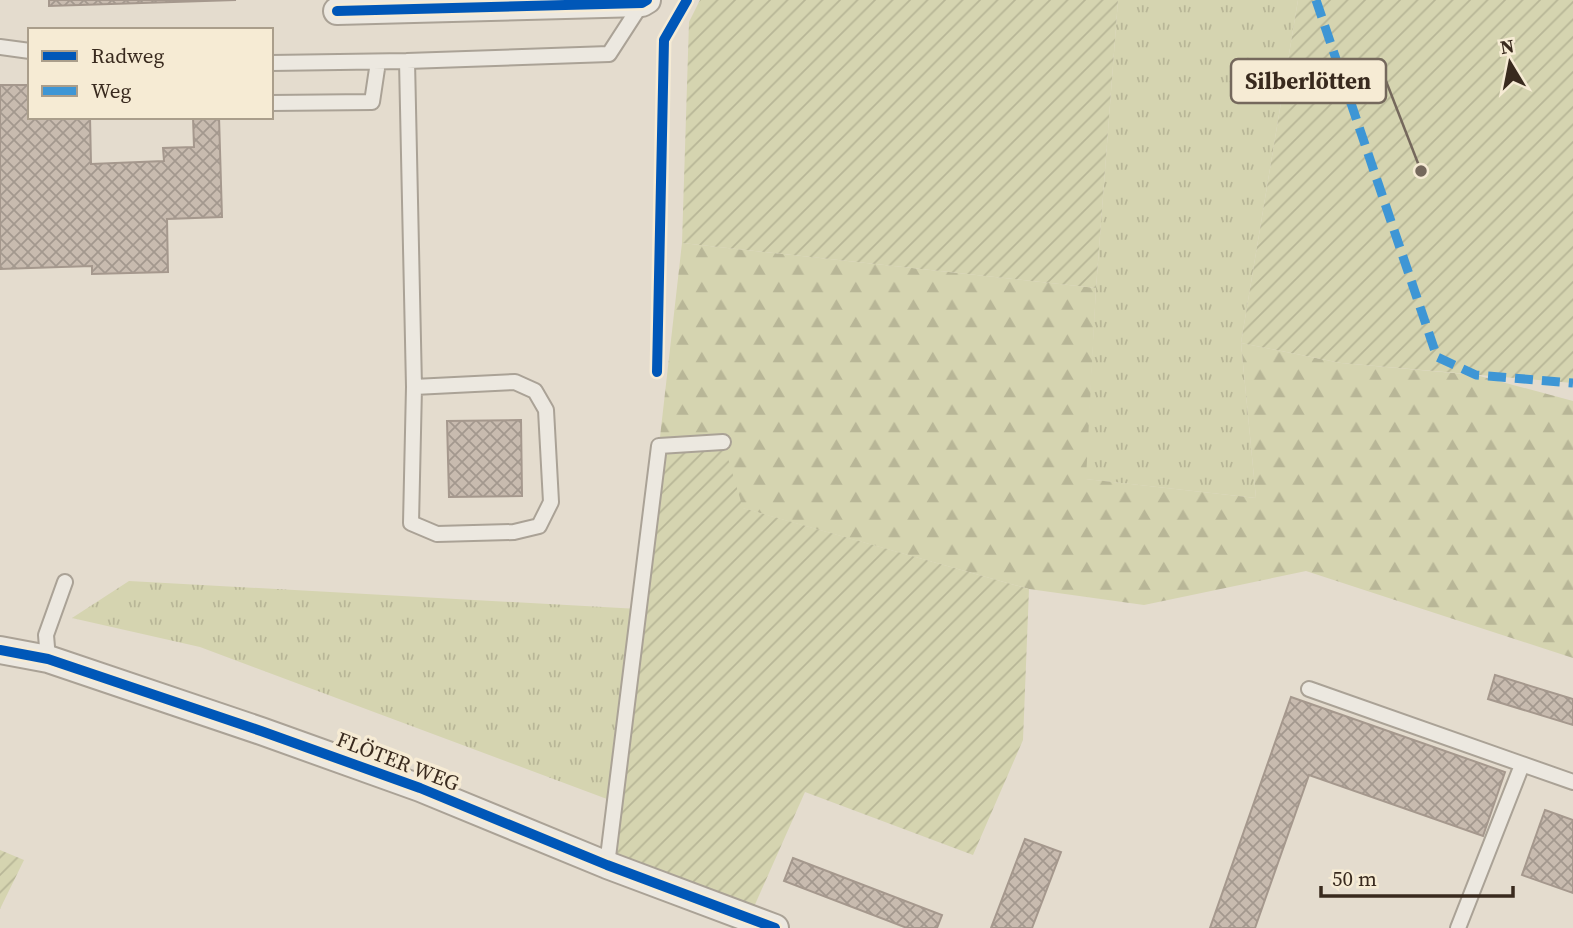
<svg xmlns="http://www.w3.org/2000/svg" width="1573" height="928" font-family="'Source Serif 4',serif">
	<defs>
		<pattern id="grass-tufts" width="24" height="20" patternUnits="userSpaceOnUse" patternTransform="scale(1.75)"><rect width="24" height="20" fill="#d5d4b0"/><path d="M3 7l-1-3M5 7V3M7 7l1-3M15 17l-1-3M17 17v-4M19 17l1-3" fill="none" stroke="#b8b697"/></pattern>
		<pattern id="forest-firs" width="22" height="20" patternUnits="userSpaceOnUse" patternTransform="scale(1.75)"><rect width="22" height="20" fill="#d5d4b0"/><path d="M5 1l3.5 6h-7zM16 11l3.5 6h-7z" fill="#b8b697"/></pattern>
		<pattern id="garden-furrows" width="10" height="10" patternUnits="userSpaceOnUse" patternTransform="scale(1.75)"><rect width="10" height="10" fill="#d5d4b0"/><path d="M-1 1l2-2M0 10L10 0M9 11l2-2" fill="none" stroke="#b8b697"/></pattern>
		<pattern id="building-cross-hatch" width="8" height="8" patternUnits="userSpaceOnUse" patternTransform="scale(1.75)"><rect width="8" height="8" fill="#c8bbaf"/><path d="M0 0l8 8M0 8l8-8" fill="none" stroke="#a3988e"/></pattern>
	</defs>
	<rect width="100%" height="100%" fill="#e4dcce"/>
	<path fill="url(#grass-tufts)" d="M1118 0H1298L1241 343 1256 498 1085 479 1096 288Z
		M129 581 639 609 615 802 200 647 72 618Z"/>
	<path fill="url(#forest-firs)" d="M682 243 1096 288 1086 479 1256 498 1241 343 1341 363 1476 375 1573 401V658L1306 571 1144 605 1029 589 742 508 722 442 659 446Z"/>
	<path fill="url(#garden-furrows)" d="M700 0H1118L1096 288 682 243 689 22Z
		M1298 0H1573V383L1341 363 1241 343Z
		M723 442 743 508 1029 589 1023 740 973 855 805 792 749 918 607 865 659 446Z
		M0 850 24 860 0 909Z"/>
	<path fill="url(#building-cross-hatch)" stroke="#a5988d" stroke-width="2" d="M49 0H236L49 6Z
		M0 85H30V117H90L91 164 164 161 163 148 194 147 193 117H219L222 217 167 219 168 272 92 274V266L0 269Z
		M521 420 522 496 449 497 447 421Z
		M1495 675 1573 699V725L1488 699Z
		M1291 697 1505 772 1483 836 1309 775 1255 928H1210Z
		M1545 810 1573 820V893L1522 875Z
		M1025 839 1061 852 1032 928H991Z
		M793 858 942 915 937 928H907L784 881Z"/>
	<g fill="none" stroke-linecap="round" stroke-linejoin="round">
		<defs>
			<path id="lane" d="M0 47 30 51
				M407 61 414 387 411 523 437 534 514 532 539 526 551 502 546 410 535 391 515 382 414 387
				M271 63 407 61 609 54 642 3
				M271 103 372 102 378 62
				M48 659 46 635 65 582
				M1309 689 1573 782
				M607 865 659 446 723 442
				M1458 928 1522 765"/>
			<path id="street" d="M337 11 642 3 647 0
				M0 650 48 659 261 731 420 788 607 865 775 928"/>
		</defs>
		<use href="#lane" stroke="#aaa296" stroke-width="18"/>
		<use href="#street" stroke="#aaa296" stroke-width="30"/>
		<use href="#lane" stroke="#ece8e0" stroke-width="14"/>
		<use href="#street" stroke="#ece8e0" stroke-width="26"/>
		<path stroke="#3e96d5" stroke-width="9" stroke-dasharray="18 9" stroke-linecap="butt" d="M1316 0 1437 357 1476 375 1573 383"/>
		<defs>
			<path id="cycleway" d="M337 11 642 3 647 0
				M657 372 664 40 687 0
				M0 650 48 659 261 731 420 788 607 865 775 928"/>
		</defs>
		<use href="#cycleway" stroke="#f6ebd4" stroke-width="15"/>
		<use href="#cycleway" stroke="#0057b8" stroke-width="10"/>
	</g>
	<g text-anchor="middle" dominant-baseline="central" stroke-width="7" stroke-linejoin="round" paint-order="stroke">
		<g font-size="21" fill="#392a1e" stroke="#f6ebd4">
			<text transform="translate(398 761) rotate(21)">FLÖTER WEG</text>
		</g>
	</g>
	<path fill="none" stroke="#75685c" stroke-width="2.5" d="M1421 171L1386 81"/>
	<circle fill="#75685c" stroke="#f6ebd4" stroke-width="2.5" cx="1421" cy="171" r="7"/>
	<rect fill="#f6ebd4" stroke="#75685c" stroke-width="2.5" x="1231" y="59" width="155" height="44" rx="7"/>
	<g font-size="23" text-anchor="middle" font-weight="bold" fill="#392a1e">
		<text x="1308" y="89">Silberlötten</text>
	</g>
	<rect x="28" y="28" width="245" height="91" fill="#f6ebd4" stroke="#aa9e8b" stroke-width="2"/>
	<rect x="42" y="51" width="35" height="10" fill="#0057b8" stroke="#aa9e8b" stroke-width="2"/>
	<text x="91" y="63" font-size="21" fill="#392a1e">Radweg</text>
	<rect x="42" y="86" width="35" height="10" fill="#3e96d5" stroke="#aa9e8b" stroke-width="2"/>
	<text x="91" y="98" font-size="21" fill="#392a1e">Weg</text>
	<g transform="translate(1510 63) rotate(350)" stroke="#f6ebd4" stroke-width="5" paint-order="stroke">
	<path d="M0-5L12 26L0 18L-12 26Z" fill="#392a1e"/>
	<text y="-10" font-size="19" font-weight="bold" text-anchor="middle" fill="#392a1e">N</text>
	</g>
	<path d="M1321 886v10h192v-10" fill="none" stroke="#392a1e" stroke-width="3.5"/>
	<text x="1332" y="886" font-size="21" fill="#392a1e" stroke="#f6ebd4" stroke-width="5" paint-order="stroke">50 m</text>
</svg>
